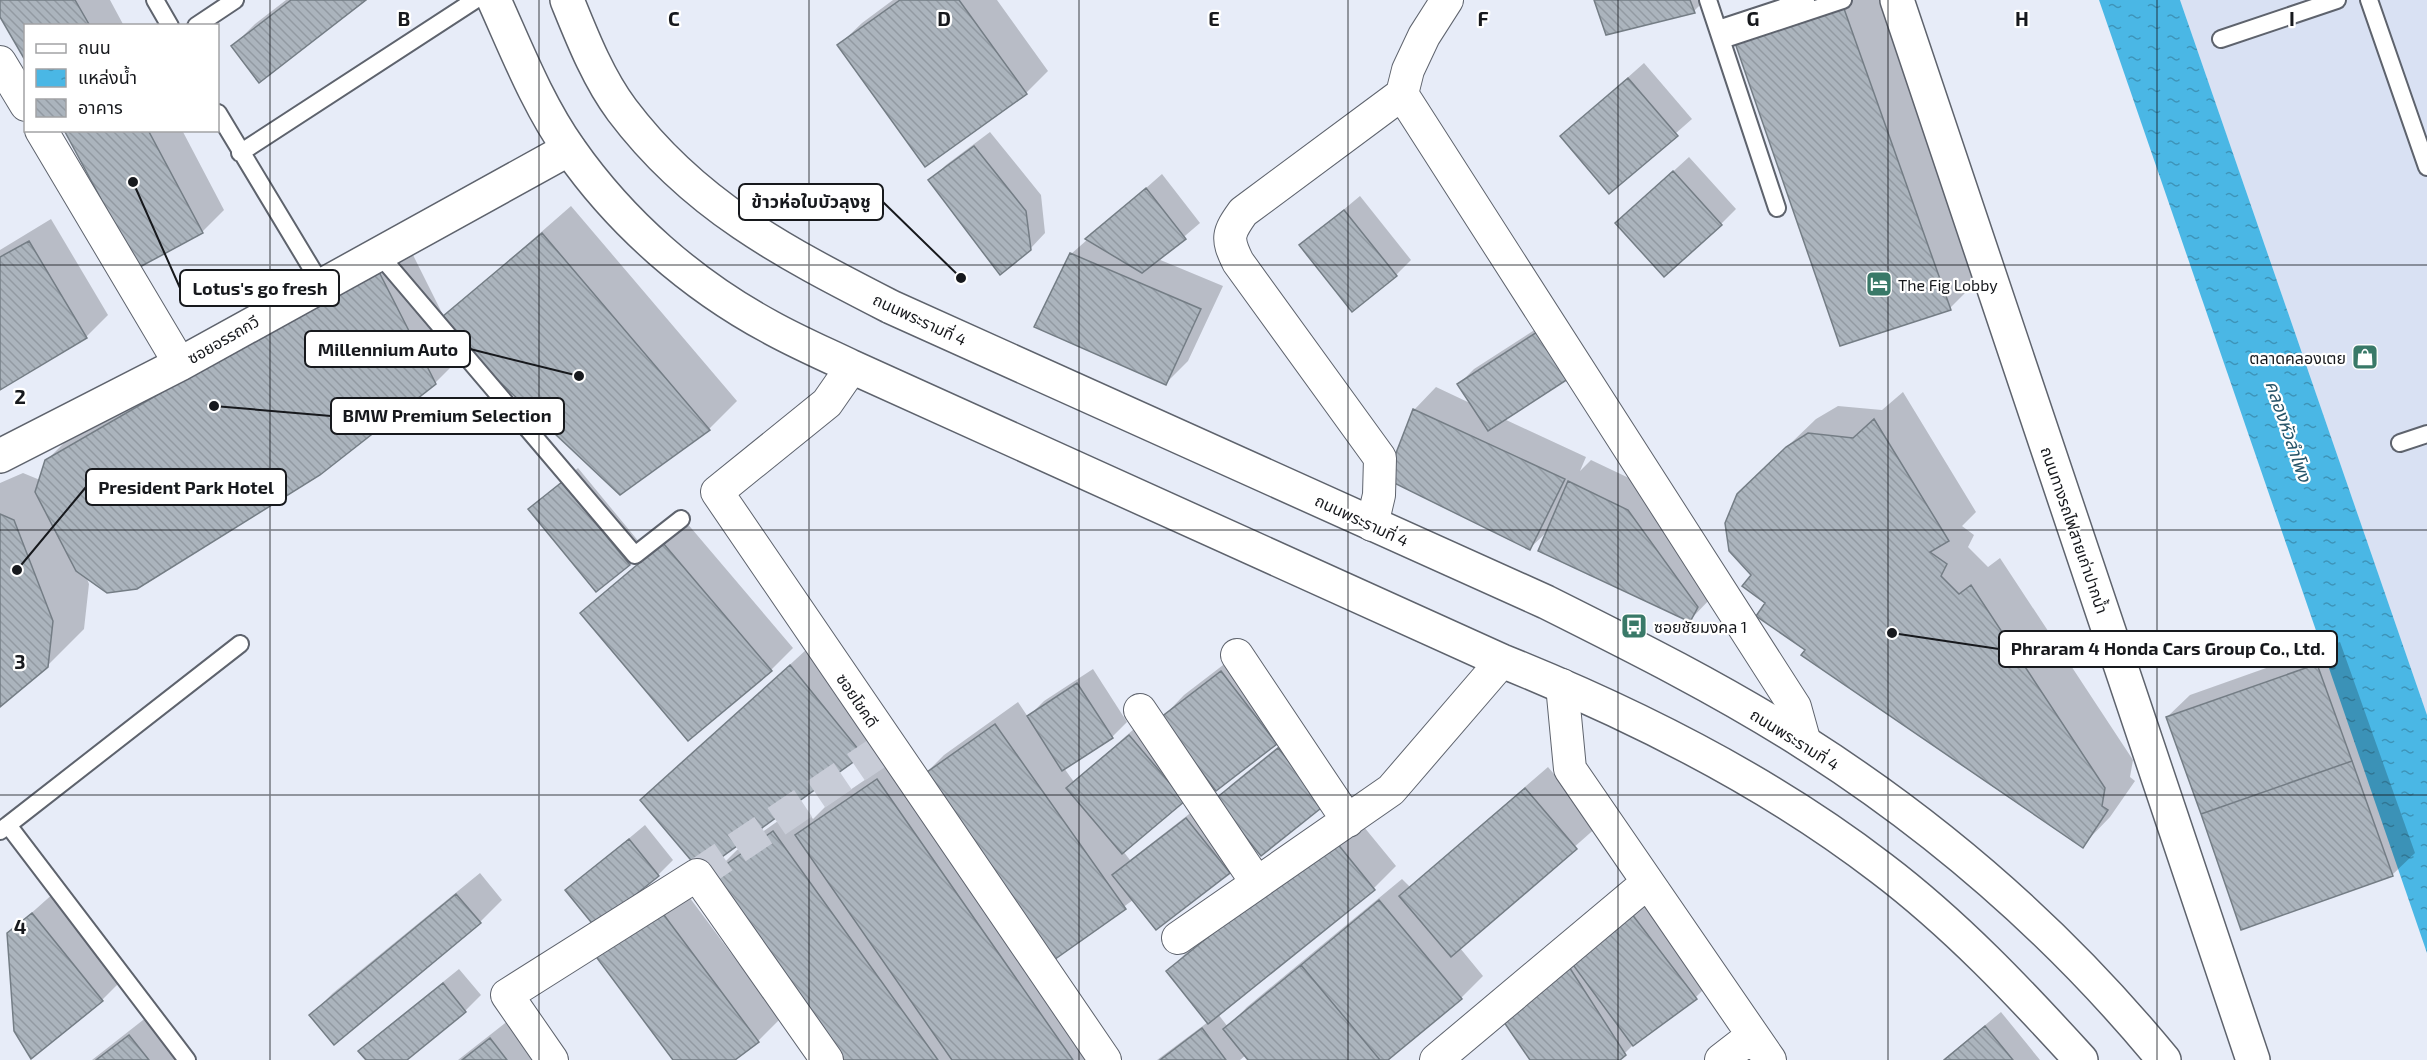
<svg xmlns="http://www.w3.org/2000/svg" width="2427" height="1060" font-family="'Exo 2','Noto Sans Thai',sans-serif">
	<defs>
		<pattern id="water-ripples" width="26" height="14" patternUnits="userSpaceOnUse" patternTransform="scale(1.5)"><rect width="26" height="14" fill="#4ab7e5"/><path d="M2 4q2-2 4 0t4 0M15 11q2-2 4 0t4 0" fill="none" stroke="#3d94b9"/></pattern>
		<pattern id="building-back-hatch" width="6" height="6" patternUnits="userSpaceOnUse" patternTransform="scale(1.5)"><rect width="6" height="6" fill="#abb4bd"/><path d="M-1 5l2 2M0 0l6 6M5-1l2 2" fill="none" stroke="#929aa2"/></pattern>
	</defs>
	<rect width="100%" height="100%" fill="#e7ecf8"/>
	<path fill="#d9e1f3" d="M2180 0H2427V715Z"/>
	<path fill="url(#water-ripples)" d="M2099 0H2180L2427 715V953Z"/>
	<path fill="#0003" d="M0 0H110L124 26H26L0 14Z
		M286 0H364L233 46 255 24Z
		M893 0H997L1048 71 1026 93 839 45 862 23Z
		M1596 0H1705L1694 11Z
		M1783 0H1890L1986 272 1950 308Z
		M1644 63 1692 119 1609 192 1562 136Z
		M66 130H182L224 210 202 232Z
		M990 132 1041 195 1045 233 1030 249 930 181 946 165Z
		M1689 157 1736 209 1721 224 1633 208Z
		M1162 174 1200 223 1158 259 1223 286 1188 361 1166 383 1071 254Z
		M1360 196 1411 260 1396 275 1301 245Z
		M571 206 737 401 709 429 621 493 456 339 463 355 435 383 86 576 89 584 84 629 47 666 0 705V483L23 473 40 480 46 461 75 432 406 241 444 317Z
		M51 219 108 315 86 337 0 388V250Z
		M1553 318 1504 419 1586 457 1580 471 1591 460 1650 488 1712 597 1690 620 1549 530 1530 548 1414 410 1436 387 1472 404 1459 384 1474 369Z
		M1903 392 1976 512 1962 526 1974 535 1968 547 1988 567 2000 558 2133 760 2130 777 2135 781 2110 817 2082 846 1807 649 1767 603 1753 575 1767 466 1816 419 1838 406 1882 410Z
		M578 468 644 548 629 564 530 509Z
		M686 522 793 648 771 670 582 614Z
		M819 638 890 726 862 754 642 800Z
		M2340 642 2415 853 2392 875 2167 717 2190 695Z
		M1244 649 1299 721 1276 743 1207 777 1123 851 1130 860 1202 804 1244 857 1229 872 1133 900 1051 960 1120 1060H840L709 878 737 850 802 804 813 819 825 807 906 752 923 776 944 755 1018 702 1028 717 1044 701 1093 669 1127 722 1112 737 1064 768 1074 782 1152 713 1162 718 1184 695Z
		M1295 733 1339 789 1217 799 1232 784Z
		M1548 767 1598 826 1460 948 1483 976 1461 998 1386 1060H1250L1246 1055 1240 1060H1157L1208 1022 1168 971 1190 949 1355 816 1396 866 1374 888 1218 1014 1228 1027 1247 1007 1402 879 1410 887Z
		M645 825 673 860 658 875 567 890Z
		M480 873 502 900 480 922 311 1015 333 993Z
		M681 886 780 1019 758 1041 732 1060H675L596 954Z
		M1651 888 1718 975 1696 997 1636 1042 1618 1060H1532L1498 1012Z
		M55 892 124 978 102 1000 9 933Z
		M459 969 481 995 465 1011 404 1060H368L360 1051 376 1036Z
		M2001 1012 2040 1060H1943L1944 1059Z
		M152 1013 188 1060H92Z
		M513 1017 547 1060H458Z"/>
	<path fill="url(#building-back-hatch)" stroke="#747d85" stroke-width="1.5" d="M0 0H75L90 26H26V62L0 17Z
		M291 0H366L259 83 231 46Z
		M900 0H959L1027 94 925 167 837 45Z
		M1594 0H1690L1695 13 1606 35Z
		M1842 3 1951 310 1840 346 1734 40Z
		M1628 78 1678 136 1609 194 1560 136Z
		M64 130H148L203 233 138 268Z
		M974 146 1026 211 1031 250 1000 275 928 180Z
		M1673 171 1722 225 1664 277 1615 223Z
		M1146 188 1186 239 1142 273 1085 239Z
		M1344 210 1397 276 1352 312 1299 245Z
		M542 233 710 430 620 495 436 322Z
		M29 241 87 338 0 390V257Z
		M1070 253 1201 309 1166 385 1034 327Z
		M377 268 436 384 320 475 137 589 107 593 76 571 35 492 45 460Z
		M1537 332 1568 379 1488 431 1457 384Z
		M1413 409 1565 479 1530 550 1386 479Z
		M1874 419 1949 541 1930 552 1947 564 1941 576 1959 594 1971 585 2105 788 2102 806 2108 810 2083 848 1801 655 1805 650 1756 616 1765 603 1742 586 1751 575 1729 551 1725 523 1737 494 1786 447 1808 433 1853 438Z
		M1568 481 1628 510 1698 607 1690 622 1538 551Z
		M562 482 630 565 596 592 528 509Z
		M0 514 14 520 53 621 48 667 0 707Z
		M663 543 772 671 688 741 580 613Z
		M2317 664 2352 761 2201 814 2166 717Z
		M790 665 863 755 701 872 640 800Z
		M1221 671 1277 744 1216 791 1160 718Z
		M1077 683 1113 738 1062 771 1027 716Z
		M995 724 1126 909 1051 962 920 777Z
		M1129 735 1185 801 1122 854 1066 788Z
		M1278 748 1325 805 1261 856 1215 799Z
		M2352 761 2393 876 2241 930 2201 814Z
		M877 779 1073 1060H952L795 835Z
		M1525 788 1577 849 1451 957 1399 896Z
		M1186 818 1230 873 1156 930 1112 875Z
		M773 831 938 1060H838L707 878Z
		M1332 837 1375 890 1208 1024 1166 971Z
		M629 839 659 876 595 927 565 890Z
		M456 894 481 923 334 1045 309 1015Z
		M1379 900 1462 999 1388 1060H1380L1301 965Z
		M658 907 759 1042 735 1060H673L594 954Z
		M1628 909 1697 999 1633 1046 1568 958Z
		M32 913 103 1001 31 1059 14 1031 7 933Z
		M1564 959 1626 1055 1620 1060H1530L1497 1012Z
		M1301 965 1380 1060H1248L1223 1029Z
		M443 983 466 1012 407 1060H366L358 1051Z
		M1985 1026 2013 1060H1944Z
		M1202 1028 1226 1060H1160Z
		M129 1035 149 1060H96Z
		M490 1038 507 1060H462Z"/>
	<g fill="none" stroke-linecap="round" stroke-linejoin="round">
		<path stroke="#c8ccd7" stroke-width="32" stroke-dasharray="32 16" stroke-linecap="butt" d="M697 875 889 745"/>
		<defs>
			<path id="lane" d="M155 0 170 26
				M1708 0 1777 208
				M2369 0 2427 167
				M196 26 235 0
				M1718 29 1806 0
				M2221 39 2337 0
				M1722 40 1843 0
				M218 113 321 284
				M240 153 475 0
				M378 253 635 555 681 519
				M2400 443 2427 434
				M8 825 240 644
				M0 831 8 825 187 1060"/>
			<path id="street" d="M0 62 26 105
				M1402 94 1795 707 1805 743
				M41 130 180 364
				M852 367 827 403 717 492 1105 1060
				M1372 525 1379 495 1380 458 1238 262C1226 238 1228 233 1243 212L1402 94 1408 70 1424 36 1447 0
				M1237 655 1348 821
				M1562 685 1570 769 1770 1060
				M1140 710 1257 883
				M1178 938 1391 790 1502 661
				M552 1060 507 995 697 875 827 1060
				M1436 1060 1647 883
				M1721 1060 1752 1036"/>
			<path id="secondary" d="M1897 0 2253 1060
				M0 456 180 364 569 149"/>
			<path id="primary" d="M494 0C517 51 538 105 570 150 621 223 692 285 770 327 797 342 825 354 852 367L1502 661C1634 714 1768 781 1881 868 1955 924 2019 992 2081 1060
				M567 0C582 37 598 78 622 110 695 207 786 253 891 307L1546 602C1634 646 1722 690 1805 743 1940 829 2062 936 2164 1060"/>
		</defs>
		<use href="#lane" stroke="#5e636d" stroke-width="20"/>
		<use href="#street" stroke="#5e636d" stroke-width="34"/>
		<use href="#secondary" stroke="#5e636d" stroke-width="36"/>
		<use href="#primary" stroke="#5e636d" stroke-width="36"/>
		<use href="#lane" stroke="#fff" stroke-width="16"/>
		<use href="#street" stroke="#fff" stroke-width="32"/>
		<use href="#secondary" stroke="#fff" stroke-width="33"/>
		<use href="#primary" stroke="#fff" stroke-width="33"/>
	</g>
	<path fill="none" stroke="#17191d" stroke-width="1.5" stroke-opacity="0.55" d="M270 0V1060M539 0V1060M809 0V1060M1079 0V1060M1348 0V1060M1618 0V1060M1888 0V1060M2157 0V1060M0 265H2427M0 530H2427M0 795H2427"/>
	<defs>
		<symbol id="hotel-square" viewBox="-11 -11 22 22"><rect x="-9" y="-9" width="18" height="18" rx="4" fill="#397968" stroke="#fff"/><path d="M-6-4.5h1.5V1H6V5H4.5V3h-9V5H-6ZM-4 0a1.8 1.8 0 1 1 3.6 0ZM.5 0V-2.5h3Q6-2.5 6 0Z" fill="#fff"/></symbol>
		<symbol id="shop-square" viewBox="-11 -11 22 22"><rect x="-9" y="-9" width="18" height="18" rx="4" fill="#397968" stroke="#fff"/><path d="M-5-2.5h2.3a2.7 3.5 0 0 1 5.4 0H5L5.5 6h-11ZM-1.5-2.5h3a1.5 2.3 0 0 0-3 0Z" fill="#fff"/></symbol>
		<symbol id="bus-square" viewBox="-11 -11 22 22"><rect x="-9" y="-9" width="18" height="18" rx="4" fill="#397968" stroke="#fff"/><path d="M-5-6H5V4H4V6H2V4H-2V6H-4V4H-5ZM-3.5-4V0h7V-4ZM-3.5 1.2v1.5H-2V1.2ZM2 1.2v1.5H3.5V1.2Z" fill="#fff"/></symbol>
	</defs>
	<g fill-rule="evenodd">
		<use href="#hotel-square" x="1864" y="269" width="30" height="30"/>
		<use href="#shop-square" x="2350" y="342" width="30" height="30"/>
		<use href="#bus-square" x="1619" y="611" width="30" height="30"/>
	</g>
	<g text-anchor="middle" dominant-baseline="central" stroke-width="4.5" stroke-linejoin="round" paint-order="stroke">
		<g font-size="16" fill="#17191d" stroke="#fff" text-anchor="start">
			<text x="1898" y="284">The Fig Lobby</text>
			<text x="2346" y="357" text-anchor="end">ตลาดคลองเตย</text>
			<text x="1654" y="626">ซอยชัยมงคล 1</text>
		</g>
		<g font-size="16" fill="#17191d" stroke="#fff">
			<text transform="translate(920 319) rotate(25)">ถนนพระรามที่ 4</text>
			<text transform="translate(223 339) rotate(-30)">ซอยอรรถกวี</text>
			<text transform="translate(1362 520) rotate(25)">ถนนพระรามที่ 4</text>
			<text transform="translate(2075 530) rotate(71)">ถนนทางรถไฟสายเก่าปากน้ำ</text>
			<text transform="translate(858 700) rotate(56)">ซอยโชคดี</text>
			<text transform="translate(1795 739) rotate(32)">ถนนพระรามที่ 4</text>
		</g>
		<g font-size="18" font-style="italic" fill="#285569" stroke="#fff">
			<text transform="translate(2289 431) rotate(71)">คลองหัวลำโพง</text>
		</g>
	</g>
	<g font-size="20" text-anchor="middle" font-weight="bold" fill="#17191d" stroke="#fff" stroke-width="4.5" stroke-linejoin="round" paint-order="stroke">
		<text x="404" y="26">B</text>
		<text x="674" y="26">C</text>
		<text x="944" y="26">D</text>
		<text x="1214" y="26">E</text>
		<text x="1483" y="26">F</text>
		<text x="1753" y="26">G</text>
		<text x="2022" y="26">H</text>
		<text x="2292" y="26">I</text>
		<text x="20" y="404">2</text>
		<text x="20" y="669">3</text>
		<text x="20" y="934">4</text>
	</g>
	<path fill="none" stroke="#17191d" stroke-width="2" d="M961 278L883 202M133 182L180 288M579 376L470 349M214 406L331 416M17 570L86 487M1892 633L1999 649"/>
	<g fill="#17191d" stroke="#fff" stroke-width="2">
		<circle cx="961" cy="278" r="6"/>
		<circle cx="133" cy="182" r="6"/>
		<circle cx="579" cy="376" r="6"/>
		<circle cx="214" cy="406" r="6"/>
		<circle cx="17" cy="570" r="6"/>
		<circle cx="1892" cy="633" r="6"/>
	</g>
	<g fill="#fff" stroke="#17191d" stroke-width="2">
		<rect x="739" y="184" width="144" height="36" rx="6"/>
		<rect x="180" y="270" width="159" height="36" rx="6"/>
		<rect x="305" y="331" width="165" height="36" rx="6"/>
		<rect x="331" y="398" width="233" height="36" rx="6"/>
		<rect x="86" y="469" width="200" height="36" rx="6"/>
		<rect x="1999" y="631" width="338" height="36" rx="6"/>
	</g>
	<g font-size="18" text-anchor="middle" font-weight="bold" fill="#17191d">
		<text x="811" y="208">ข้าวห่อใบบัวลุงชู</text>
		<text x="260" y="295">Lotus's go fresh</text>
		<text x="388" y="356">Millennium Auto</text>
		<text x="447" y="422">BMW Premium Selection</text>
		<text x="186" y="494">President Park Hotel</text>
		<text x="2168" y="655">Phraram 4 Honda Cars Group Co., Ltd.</text>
	</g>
	<rect x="24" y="24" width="195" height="108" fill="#ffffff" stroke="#a2a3a5" stroke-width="1.5"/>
	<rect x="36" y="44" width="30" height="9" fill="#ffffff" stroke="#a2a3a5" stroke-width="1.5"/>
	<text x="78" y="54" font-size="18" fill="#17191d">ถนน</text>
	<rect x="36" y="69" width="30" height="18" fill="url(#water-ripples)" stroke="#a2a3a5" stroke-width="1.5"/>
	<text x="78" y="84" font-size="18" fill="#17191d">แหล่งน้ำ</text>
	<rect x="36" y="99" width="30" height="18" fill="url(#building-back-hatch)" stroke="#a2a3a5" stroke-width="1.5"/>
	<text x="78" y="114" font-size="18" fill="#17191d">อาคาร</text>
</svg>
